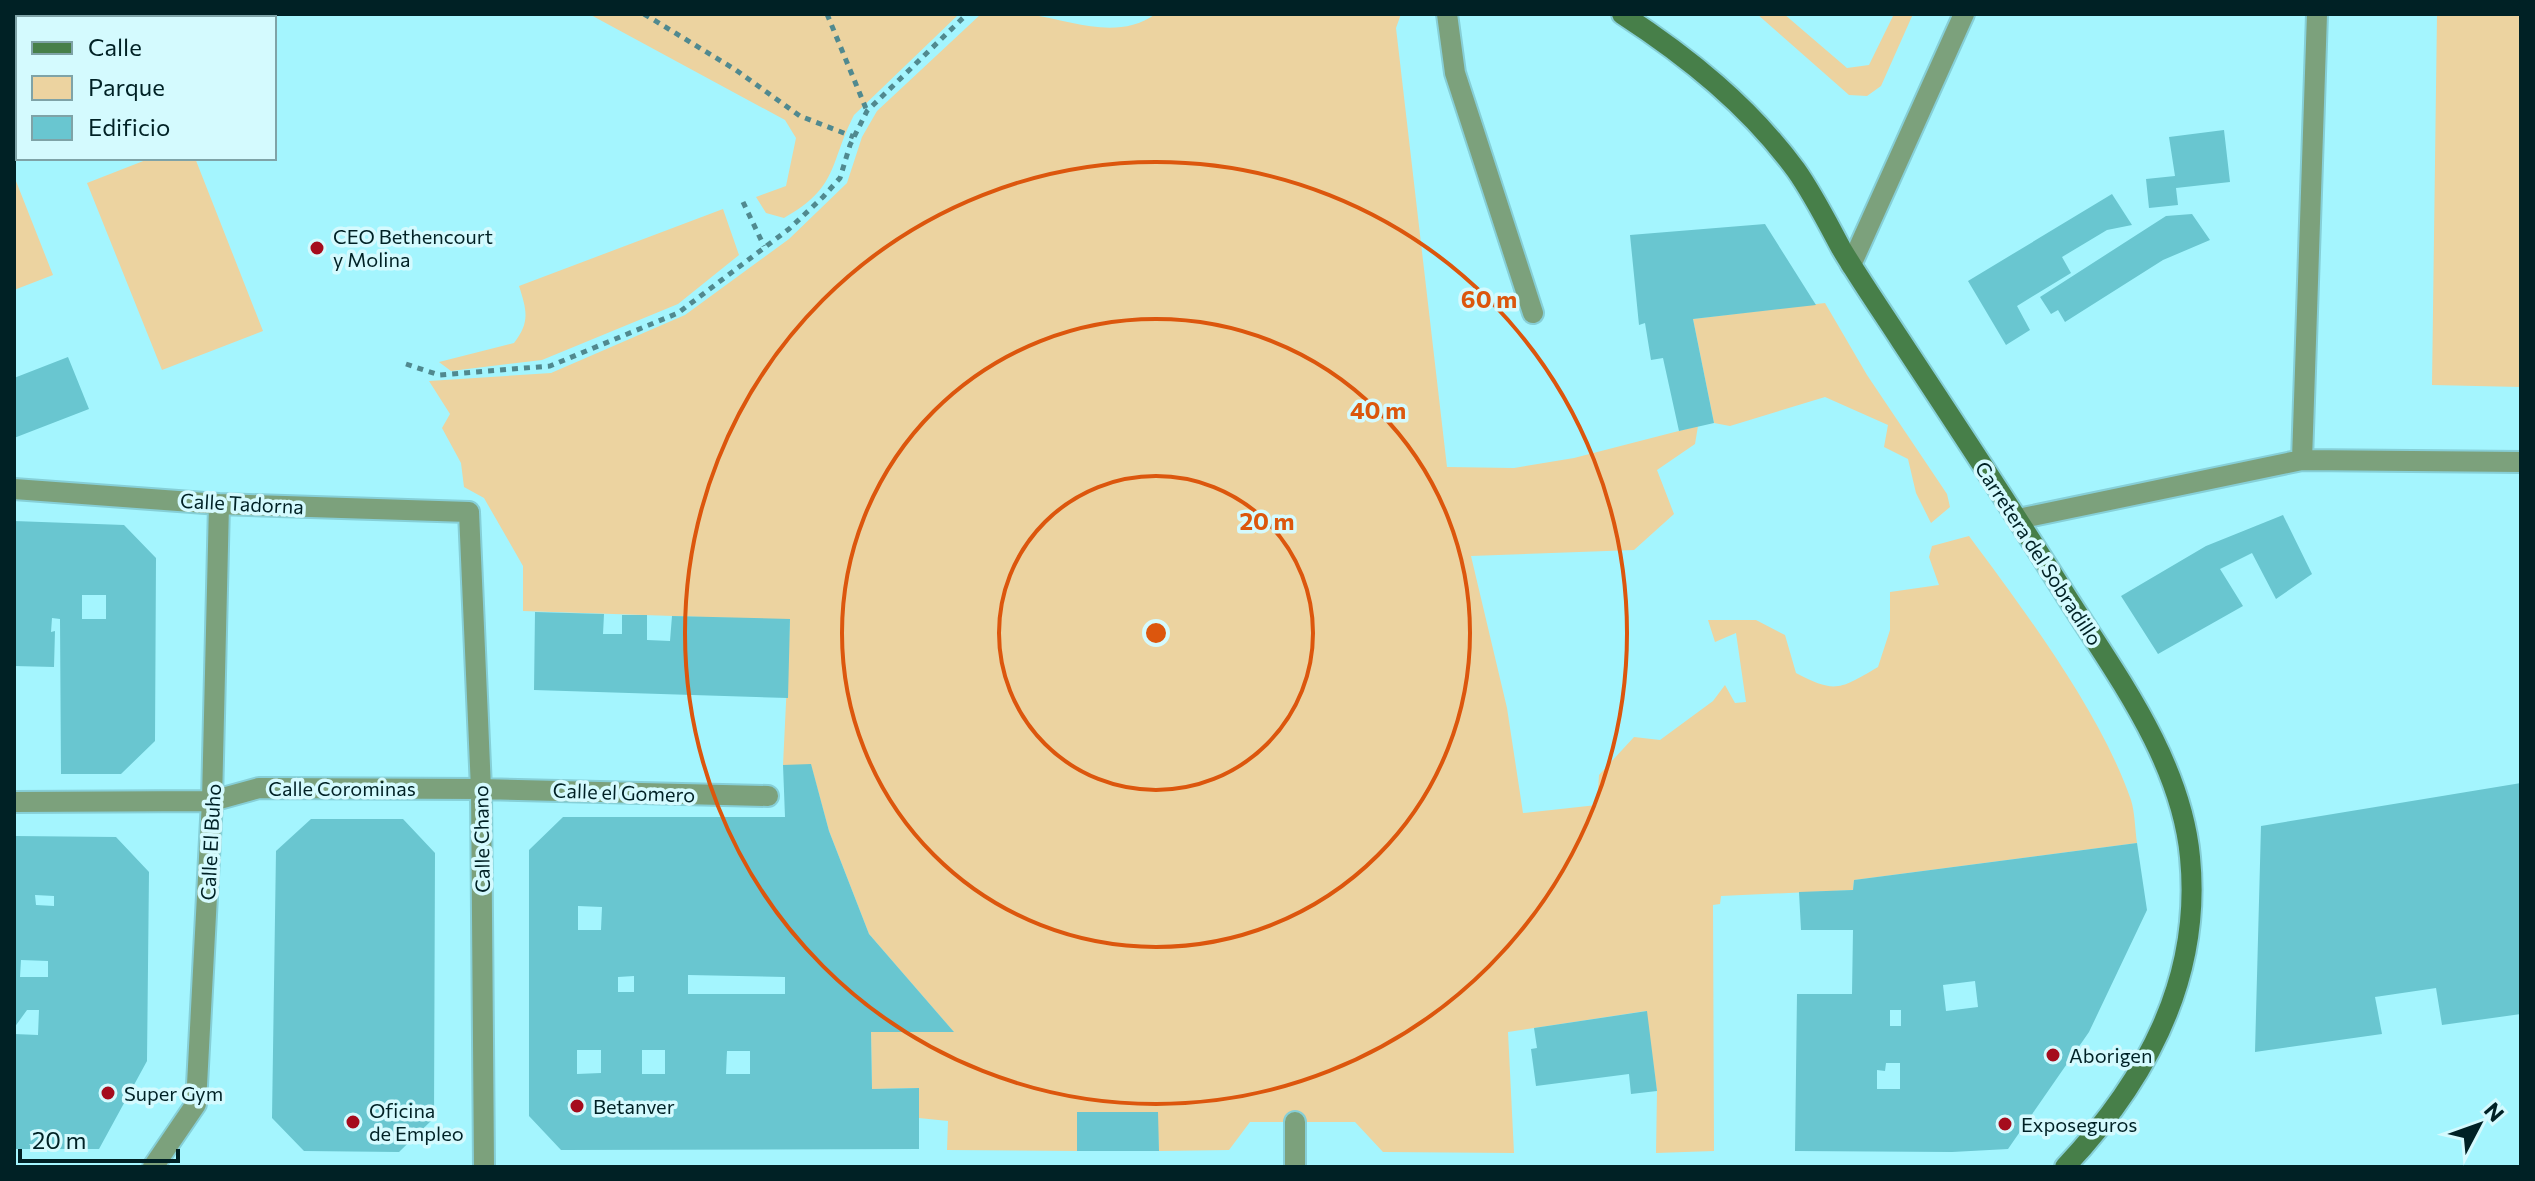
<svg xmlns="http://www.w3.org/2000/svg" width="2535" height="1181" font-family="Commissioner,sans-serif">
	<rect width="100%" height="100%" fill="#a4f5fe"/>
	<path fill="#ecd3a0" d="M589 14H959L854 115C829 164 839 187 784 218L766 213 756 197 786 186 796 138 785 120Z
		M981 14C998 14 1016 12 1032 15 1075 21 1116 41 1156 14H1401L1396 28 1447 467 1514 468 1574 458 1698 426 1695 444 1657 470 1674 514 1634 550 1471 556 1507 708 1523 813 1597 805 1599 775 1634 737 1660 740 1713 701 1725 685 1735 703 1746 702 1736 633 1715 642 1708 620H1756L1785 635 1796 673C1836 694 1840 689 1878 667L1890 630V592L1939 585 1929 557 1932 546 1969 536C2024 610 2101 713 2131 800 2135 813 2135 829 2137 843L1854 880 1853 890 1721 896 1720 904 1713 905 1714 1151 1656 1153 1657 1091 1646 1011 1508 1032 1514 1153 1383 1152 1355 1122H1250L1229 1150 1159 1151 1157 1112H1078L1077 1151 947 1150 948 1121 919 1118V1088L872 1089 871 1032 953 1031 869 934 829 831 811 765H783L790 620 523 611V566L484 498 464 487 461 463 442 428 450 414 429 381 551 373 685 315 789 239 847 183 862 137 877 111Z
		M1757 14H1784L1847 68 1869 65 1894 14H1913L1881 86 1867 96 1849 95Z
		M2437 14H2521V387L2432 385Z
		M151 158H195L263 331 162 370 87 183Z
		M14 176 53 275 14 290Z
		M723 209 739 255 678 304 542 360 451 371 439 362 514 343C530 322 527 311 519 286Z
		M1825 303 1867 375 1947 494 1950 507 1931 523 1916 493 1908 459 1884 447 1888 425 1825 397 1730 426 1714 423 1693 319Z"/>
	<path fill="#69c6d0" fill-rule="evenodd" d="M2224 130 2230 182 2176 188 2178 205 2149 208 2146 179 2175 176 2169 137Z
		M2112 194 2132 225 2107 230 2062 257 2071 273 2017 306 2030 330 2006 345 1968 281Z
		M2192 214 2210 240 2163 260 2065 322 2058 310 2051 314 2040 297 2166 216Z
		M1765 224 1816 305 1693 319 1714 423 1679 431 1663 358 1651 360 1645 323 1639 325 1630 235Z
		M68 357 89 409 14 438V378Z
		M2283 515 2312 574 2276 599 2252 553 2220 569 2243 606 2158 654 2121 596 2206 546Z
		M14 521 124 525 156 558 155 741 121 774H61L60 619 52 618 51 632 55 631 54 667 14 666ZM82 595H106V619H82Z
		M535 612 604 614 603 634H622V615H647V640L670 641 672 616 790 619 788 698 534 690Z
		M811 764 829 831 869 934 954 1032H871L872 1089 919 1088V1149L561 1150 529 1116V850L563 817H785L783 765ZM578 906 602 907 601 930H578ZM688 975 785 977V994H688ZM634 976V992H618V977ZM577 1050H601V1073L577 1074ZM642 1050H665V1074H642ZM727 1051H750V1074H726Z
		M2521 783V1014L2442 1025 2436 988 2375 997 2382 1034 2255 1052 2261 826Z
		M311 819H403L435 853 434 1118 399 1152 304 1151 272 1118 276 851Z
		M14 836 116 837 149 872 147 1061 99 1149H14V1034L38 1035 39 1010H27L14 1028ZM35 895 54 896V906L36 905ZM21 960 48 961V977H20Z
		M2137 843 2147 910 2089 1032 2008 1149 1952 1152 1795 1151 1797 994H1852L1853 930H1801L1799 892 1853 890 1854 880ZM1975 981 1978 1007 1946 1011 1943 985ZM1890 1010H1901V1026H1890ZM1886 1063H1900V1089H1877V1070L1885 1071Z
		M1647 1011 1657 1091 1631 1094 1629 1074 1536 1086 1531 1049 1537 1048 1534 1028Z
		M1077 1112H1158L1159 1151H1077Z"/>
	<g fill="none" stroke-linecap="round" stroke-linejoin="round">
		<defs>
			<path id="lane" d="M1447 14 1455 73 1533 313
				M1295 1167V1122"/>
			<path id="street" d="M1851 265 1964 14
				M2302 460 2317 14
				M14 489 219 504 469 512 481 789 484 1167
				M2018 519 2302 460 2521 462
				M14 802 212 801 259 788 481 789 768 796
				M153 1167 196 1104 212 801 219 504"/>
			<path id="secondary" d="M1622 14C1688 57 1749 106 1796 170 1813 194 1827 222 1841 248 1860 280 1881 310 1901 341 1957 426 2013 511 2067 597 2117 676 2181 761 2190 857 2202 979 2146 1081 2065 1167"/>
		</defs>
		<use href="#lane" stroke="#86cfd7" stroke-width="24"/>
		<use href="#street" stroke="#86cfd7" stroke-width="24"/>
		<use href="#secondary" stroke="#86cfd7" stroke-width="24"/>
		<path stroke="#50898f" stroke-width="5" stroke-dasharray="6 6" stroke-linecap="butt" d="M644 14 736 70 800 116 854 137
			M827 14 867 111
			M743 202 764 246
			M406 364 439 375 550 366 678 313 789 229 823 197 840 178 850 145 867 111 967 14"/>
		<use href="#lane" stroke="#7ca17c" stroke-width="20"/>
		<use href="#street" stroke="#7ca17c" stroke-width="20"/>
		<use href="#secondary" stroke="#477f49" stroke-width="20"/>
	</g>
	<g fill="none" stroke="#dc560d" stroke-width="4">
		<circle cx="1156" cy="633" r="157"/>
		<circle cx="1156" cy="633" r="314"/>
		<circle cx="1156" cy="633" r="471"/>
	</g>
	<g fill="#a50c1d" stroke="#d4fafe" stroke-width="3">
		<circle cx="317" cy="248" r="8"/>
		<circle cx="2053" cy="1055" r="8"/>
		<circle cx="108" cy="1093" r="8"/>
		<circle cx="577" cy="1106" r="8"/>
		<circle cx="353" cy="1122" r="8"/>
		<circle cx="2005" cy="1124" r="8"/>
	</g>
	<g text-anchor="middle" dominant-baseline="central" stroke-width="7" stroke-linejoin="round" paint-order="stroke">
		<g font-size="20" fill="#002125" stroke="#d4fafe" text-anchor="start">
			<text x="333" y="236">CEO Bethencourt<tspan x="333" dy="23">y Molina</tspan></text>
			<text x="2069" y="1055">Aborigen</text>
			<text x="124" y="1093">Super Gym</text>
			<text x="593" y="1106">Betanver</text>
			<text x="369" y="1110">Oficina<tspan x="369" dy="23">de Empleo</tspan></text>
			<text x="2021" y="1124">Exposeguros</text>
		</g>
		<g font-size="20" fill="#002125" stroke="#d4fafe">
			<text transform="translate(242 503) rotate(3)">Calle Tadorna</text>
			<text transform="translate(2039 553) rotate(57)">Carretera del Sobradillo</text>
			<text x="342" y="788">Calle Corominas</text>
			<text transform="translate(624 792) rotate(2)">Calle el Gomero</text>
			<text transform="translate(481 839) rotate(-91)">Calle Chano</text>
			<text transform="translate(210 842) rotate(-87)">Calle El Buho</text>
		</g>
	</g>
	<circle cx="1156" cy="633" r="12" fill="#dc560d" stroke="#d4fafe" stroke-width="4"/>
	<g font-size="24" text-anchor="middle" font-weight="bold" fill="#dc560d" stroke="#d4fafe" stroke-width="7" stroke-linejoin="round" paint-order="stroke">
		<text x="1489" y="308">60 m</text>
		<text x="1378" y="419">40 m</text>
		<text x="1267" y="530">20 m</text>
	</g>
	<rect width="2535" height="1181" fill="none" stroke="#002125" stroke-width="32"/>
	<rect x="16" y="16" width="260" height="144" fill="#d4fafe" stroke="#7fa3a7" stroke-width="2"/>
	<rect x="32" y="42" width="40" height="12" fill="#477f49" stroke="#7fa3a7" stroke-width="2"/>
	<text x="88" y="56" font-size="24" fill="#002125">Calle</text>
	<rect x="32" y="76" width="40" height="24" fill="#ecd3a0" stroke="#7fa3a7" stroke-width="2"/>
	<text x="88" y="96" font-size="24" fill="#002125">Parque</text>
	<rect x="32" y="116" width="40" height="24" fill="#69c6d0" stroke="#7fa3a7" stroke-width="2"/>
	<text x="88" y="136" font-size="24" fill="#002125">Edificio</text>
	<g transform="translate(2479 1125) rotate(49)" stroke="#d4fafe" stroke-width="6" paint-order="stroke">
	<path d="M0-6L14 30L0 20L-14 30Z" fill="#002125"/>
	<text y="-12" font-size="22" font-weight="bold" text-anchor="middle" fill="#002125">N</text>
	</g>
	<path d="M20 1149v12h158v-12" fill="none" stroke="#002125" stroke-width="4"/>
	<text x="32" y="1149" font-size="24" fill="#002125" stroke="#d4fafe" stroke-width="6" paint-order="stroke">20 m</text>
</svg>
